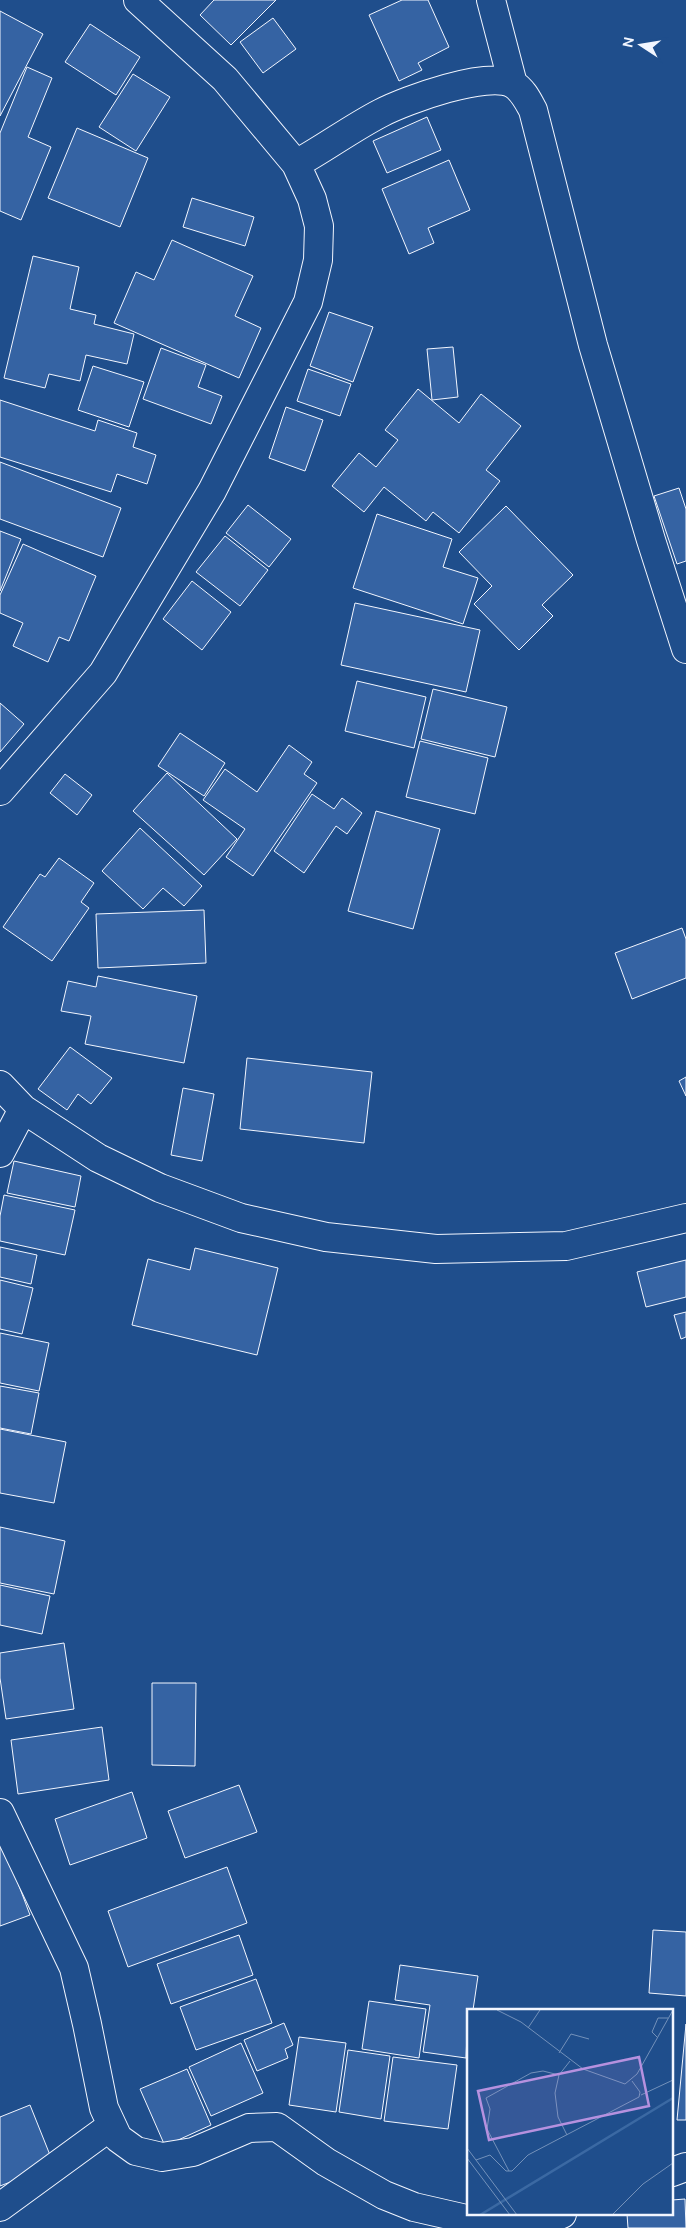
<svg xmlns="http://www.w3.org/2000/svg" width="686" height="2228" font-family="'DM Sans',sans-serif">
	<rect width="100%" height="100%" fill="#1f4e8c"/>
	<path fill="#3563a3" stroke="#f2f6ff" d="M214 0H276L231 45 200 15Z
		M402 0H428L449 47 418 63 422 70 399 81 369 15Z
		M0 11 43 34 0 116Z
		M273 18 296 49 263 73 240 42Z
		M90 24 140 57 116 95 65 62Z
		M27 67 52 78 28 137 51 147 21 220 0 211V133Z
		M133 74 170 97 136 151 99 127Z
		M427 117 441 150 387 173 373 141Z
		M77 128 148 158 120 227 48 198Z
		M449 160 470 210 428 228 434 243 409 254 382 189Z
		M192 198 254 217 245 246 183 227Z
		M172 240 253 276 235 316 261 328 239 378 114 323 136 272 154 280Z
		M33 256 79 267 70 309 96 315 94 324 134 334 127 364 86 355 80 381 49 374 45 388 4 378Z
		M329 312 373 327 353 382 310 366Z
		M453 347 458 397 432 400 427 349Z
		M161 348 206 365 198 387 222 396 211 424 143 399Z
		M93 366 144 382 129 427 78 410Z
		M308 369 351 384 340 416 297 401Z
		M418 389 459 423 481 394 521 426 486 470 500 481 459 533 433 512 426 521 384 487 364 512 332 486 359 453 376 467 398 440 385 430Z
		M0 400 95 431 98 420 137 433 133 447 156 455 147 484 117 474 111 492 0 457Z
		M286 407 323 420 305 471 269 458Z
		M0 462 121 508 103 557 0 519Z
		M679 488 686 509V561L677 564 654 496Z
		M248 505 291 539 269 567 226 533Z
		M506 506 573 575 542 605 553 616 519 650 474 604 492 586 459 552Z
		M377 514 452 539 443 567 478 578 463 624 353 588Z
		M0 531 21 539 0 591Z
		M225 536 268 570 240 606 196 572Z
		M23 544 96 576 69 641 59 637 48 662 13 646 23 623 0 613V595Z
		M192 581 231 612 202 650 163 619Z
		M355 603 480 630 466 692 341 665Z
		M357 681 426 697 414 748 345 731Z
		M433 689 507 707 495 757 421 739Z
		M0 703 24 724 0 752Z
		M180 733 225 763 204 796 158 766Z
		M420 741 488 758 475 814 406 797Z
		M289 745 312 762 304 774 317 783 253 876 226 857 245 829 203 800 225 769 257 792Z
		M167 773 237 839 204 875 133 811Z
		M65 774 92 795 77 815 50 793Z
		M312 794 334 809 342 798 362 813 347 834 336 826 304 873 274 851Z
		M376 811 440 829 413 929 348 911Z
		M140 828 202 886 184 906 163 888 143 909 102 871Z
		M59 858 94 883 81 902 89 908 52 961 3 927 40 874 45 877Z
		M204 910 206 963 98 968 96 914Z
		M682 928 686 939V978L632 999 615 953Z
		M98 976 197 996 184 1063 85 1044 91 1016 61 1011 68 981 96 987Z
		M70 1047 112 1078 91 1104 78 1094 67 1110 38 1089Z
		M247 1058 372 1072 364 1143 240 1129Z
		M686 1077V1096L679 1081Z
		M183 1088 214 1094 202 1161 171 1155Z
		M14 1161 81 1176 75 1207 7 1193Z
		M4 1195 75 1210 65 1255 0 1241V1216Z
		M0 1247 37 1255 31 1284 0 1277Z
		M195 1248 278 1268 257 1355 132 1325 148 1259 190 1270Z
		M686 1260V1297L646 1307 637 1272Z
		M0 1280 33 1288 22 1334 0 1329Z
		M686 1312V1337L681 1339 674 1315Z
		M0 1333 49 1343 39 1391 0 1383Z
		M0 1386 39 1393 31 1434 0 1428Z
		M0 1429 66 1442 54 1503 0 1493Z
		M0 1527 65 1541 54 1594 0 1583Z
		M0 1585 50 1596 42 1634 0 1625Z
		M64 1643 74 1709 6 1719 0 1678V1653Z
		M152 1683H196L195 1766 152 1765Z
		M102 1727 109 1780 18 1794 11 1740Z
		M239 1785 257 1832 185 1858 168 1811Z
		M132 1792 147 1838 70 1865 55 1819Z
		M4 1846 30 1915 0 1926V1848Z
		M227 1867 247 1923 128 1967 108 1911Z
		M653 1930 686 1932V1996L649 1993Z
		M239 1935 253 1975 171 2004 157 1964Z
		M400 1965 478 1976 473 2010H468L466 2058 423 2052 430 2005 395 2000Z
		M256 1979 272 2023 196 2050 180 2007Z
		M369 2001 426 2009 419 2058 362 2049Z
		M284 2023 293 2045 285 2049 288 2058 257 2071 244 2040Z
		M686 2024V2120H677Z
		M299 2037 346 2043 336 2112 289 2105Z
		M241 2043 263 2093 211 2116 189 2067Z
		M348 2050 390 2056 381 2119 339 2112Z
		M393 2057 457 2065 448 2129 384 2121Z
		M187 2069 211 2125 165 2146 140 2089Z
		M30 2105 54 2165 0 2186V2117Z
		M685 2199 686 2228H628L627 2214H672V2200Z"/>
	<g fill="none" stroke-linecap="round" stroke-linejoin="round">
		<defs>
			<path id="minor" d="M491 0 513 84
				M296 164C325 148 352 128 381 113 406 100 488 70 513 84 523 90 528 101 533 110L593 345 651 540 686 649
				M0 791 103 673 212 491 308 302 318 260 319 226 312 199 296 164 225 79 138 0
				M0 1085 23 1109 98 1158 160 1188 241 1218 326 1237 436 1249 566 1246 686 1218
				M0 1153 23 1109
				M0 1813 74 1968 87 2024 104 2108 118 2138 136 2151 162 2157 193 2152 249 2128 277 2127 326 2162 384 2195 414 2207 475 2221 533 2225 562 2214
				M672 2172 686 2167
				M0 2207 111 2126"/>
		</defs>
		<use href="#minor" stroke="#f2f6ff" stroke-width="30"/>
		<use href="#minor" stroke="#1f4e8c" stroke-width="28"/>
	</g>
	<g transform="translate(467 2009)">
		<rect width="206" height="206" fill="#1f4e8c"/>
		<path fill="none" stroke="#3b69a3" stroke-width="2.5" d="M13 206 206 89"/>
		<path fill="none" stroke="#7391ba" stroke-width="1" d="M30 1 54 13 116 60 158 75 170 65 206 1M61 19 73 1M190 28 185 23 191 9H201M92 44 104 25 122 30M174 86 206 71M100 126 91 108 88 84 92 66 103 52M0 139 50 206M0 149 43 206M9 151 23 146 39 162H45L61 146 172 88 173 83 165 72M42 162 20 120 23 100 19 89 64 64 76 62 92 66M145 206 176 175 206 154"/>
		<path fill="#b691df" fill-opacity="0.15" stroke="#b691df" stroke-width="2.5" d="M172 48 182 97 22 131 11 82Z"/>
		<rect width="206" height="206" fill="none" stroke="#f2f6ff" stroke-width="2.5"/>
	</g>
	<g transform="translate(641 45) rotate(282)" stroke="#1f4e8c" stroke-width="4" paint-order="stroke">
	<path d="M0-4L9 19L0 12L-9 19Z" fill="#f2f6ff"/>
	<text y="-8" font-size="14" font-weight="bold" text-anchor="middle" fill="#f2f6ff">N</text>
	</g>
</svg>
